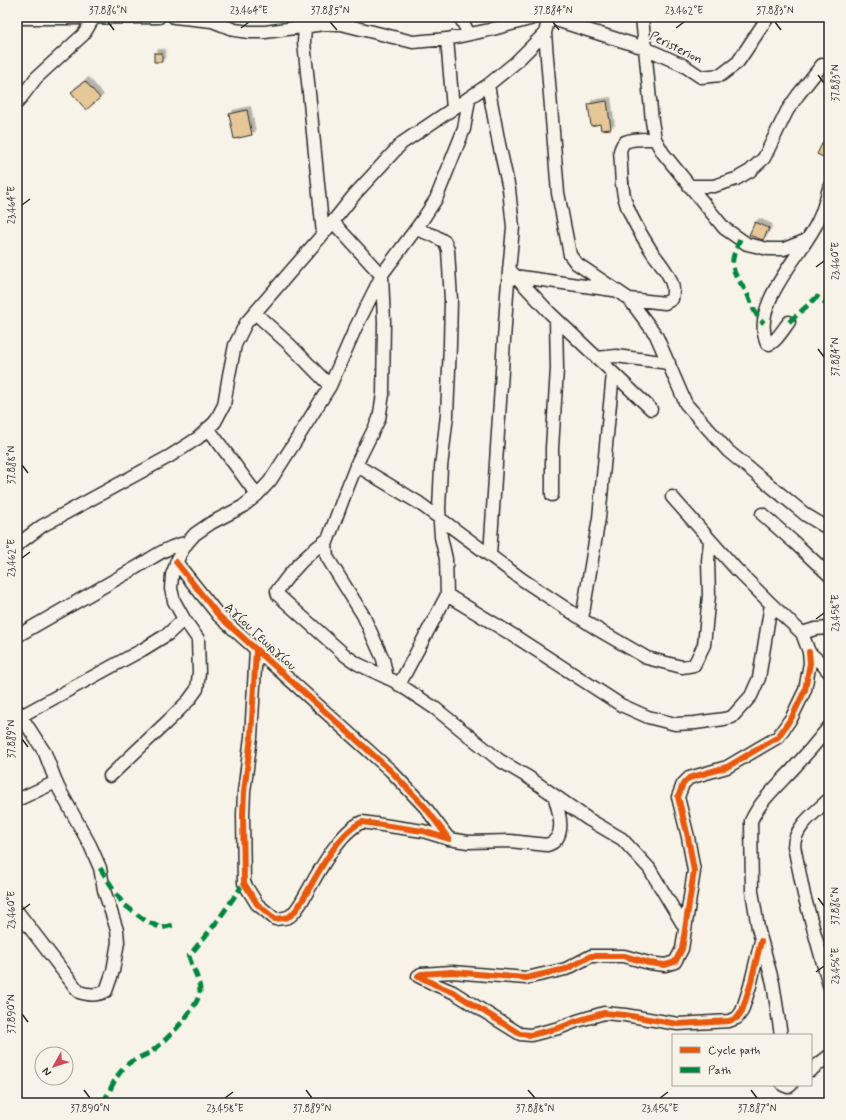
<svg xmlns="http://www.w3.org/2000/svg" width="846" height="1120" font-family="Mynerve,sans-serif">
	<defs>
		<filter id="shadow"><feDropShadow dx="3.5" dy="-3.5" stdDeviation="0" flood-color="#0004"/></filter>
	</defs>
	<rect width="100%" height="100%" fill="#f7f3e8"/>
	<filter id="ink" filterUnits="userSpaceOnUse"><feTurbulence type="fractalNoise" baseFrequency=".025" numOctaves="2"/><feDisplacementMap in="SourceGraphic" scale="8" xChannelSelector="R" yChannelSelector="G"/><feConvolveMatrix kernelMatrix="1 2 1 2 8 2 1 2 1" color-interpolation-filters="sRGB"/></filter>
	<g filter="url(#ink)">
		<path fill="#e5c798" stroke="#2b2b2b" filter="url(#shadow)" d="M154 53H162V62H154Z
			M85 81 100 98 86 110 71 92Z
			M607 101 611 129 601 130 600 124 591 126 588 104Z
			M247 110 252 135 234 139 229 114Z
			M823 142 829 145V160L817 154Z
			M755 222 769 228 763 240 749 235Z"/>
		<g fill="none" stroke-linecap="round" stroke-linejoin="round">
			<defs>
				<path id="minor" d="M174 17 212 21 235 30 249 32H265L324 24H341L413 42 447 39 489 30 537 17
					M460 17 469 34
					M546 17 645 48 683 65 701 77 721 75 738 62 768 17
					M549 17 545 33 558 193 570 255 576 263 629 299 656 335 686 404 728 451 806 515 826 527 829 528
					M642 17 652 121 655 139 663 153 724 228 747 244 768 249H784L807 240
					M17 18 159 17
					M305 27 304 42 323 234
					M447 39 453 109
					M488 85 499 144 509 189 513 227 507 294 490 555
					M17 103 36 78 84 34 94 17
					M689 186H714L736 179 750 171 764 158 787 111 798 95 822 65
					M333 222 382 276 384 322 383 394 379 419 358 461 343 499 326 545 327 557 363 615 383 659 387 678
					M416 229 435 236 445 242 448 250 451 300 450 345 447 415 441 467 439 509 441 537 446 559 447 595
					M509 269 550 313 651 409
					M514 276 613 290
					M629 299 665 303 672 299C673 294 674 289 672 284 669 272 659 262 652 252 643 238 633 222 627 206 620 188 622 170 620 151 621 148 622 144 625 142 633 138 646 139 655 139
					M255 313 290 345 330 386
					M789 322C784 328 776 342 769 344L767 343C750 305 801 256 817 223 823 212 826 200 829 188
					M597 358 616 356 669 363
					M208 428 257 495
					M356 465 419 503 523 580 597 629 647 658 682 667 694 665 704 645 709 595 708 561 710 541
					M552 495V448L557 369 556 320
					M762 514 796 544 829 575
					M328 539C308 553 291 571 277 591L278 595 346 656 358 664 394 681 436 709 499 760 528 777 588 819 622 839 649 868 685 928
					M17 545 42 526 170 456 198 438 215 422 224 405 229 375 235 345 246 323 323 234 355 194 402 143 488 85 515 63 545 33
					M176 562 219 616 391 771 425 807 449 839 423 831 362 822C339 832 318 873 306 894 302 901 297 911 290 916 285 919 280 918 275 919L257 904 244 883 243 815 244 792 251 737 256 650
					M771 604 802 633 809 652 820 662 829 672
					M582 619 599 518 613 373
					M802 633 815 629 829 628
					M17 636C56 614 94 592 132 570 150 560 166 546 187 543
					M399 685 447 595 516 637 621 705 648 717 675 724 695 723 724 719 732 717 751 696 759 678 771 604 736 569 672 497
					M17 710 21 716 142 650 168 634 184 619 174 601 171 589 172 575 180 554 187 543 195 534 211 523 242 507 257 495 270 481 295 442 330 386 355 329 383 273 421 222 436 199 464 129 469 99
					M17 718 21 716 45 753 58 787 90 845 100 868 104 890 117 930 118 942 113 971 106 991C96 996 89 995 79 992L17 911
					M110 776 169 720 189 700 197 689 199 673 198 639 184 619
					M829 799C815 813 795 826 794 846L804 895 829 985
					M17 800 56 782
					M449 839 468 842 510 841 547 845C568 839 559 811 554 795
					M761 941 750 986 742 1011 737 1018 729 1021 678 1024 625 1015 604 1013 577 1021 559 1028 531 1035 520 1034 453 992 436 985 418 976 421 974 452 972 526 978 566 969 591 956H624L649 963 665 965 675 962 682 949 694 871 688 837 678 797 683 784 689 778 727 767 778 737 792 717 805 690 810 663 809 652
					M781 1035 773 983 758 928 752 891 751 821C760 801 777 786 792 770 805 756 817 742 829 727
					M811 1070 829 1056
					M783 1085 788 1087 791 1085"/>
			</defs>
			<use href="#minor" stroke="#2b2b2b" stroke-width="15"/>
			<use href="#minor" stroke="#f7f3e8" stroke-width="12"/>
			<path stroke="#00873e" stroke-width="5" stroke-dasharray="10 5" stroke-linecap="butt" d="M740 239C737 248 731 257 733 266 734 276 741 283 746 291 752 303 753 314 764 323
				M789 322 817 297 829 305
				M100 868 123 904 146 921 161 928 173 925
				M103 1103C109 1093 115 1077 123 1069 131 1059 138 1059 149 1053 162 1046 200 1006 200 991 200 979 192 968 189 956L216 923 244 883"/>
			<defs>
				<path id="cycleway" d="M176 562 219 616 391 771 425 807 449 839 423 831 362 822C339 832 318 873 306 894 302 901 297 911 290 916 285 919 280 918 275 919L257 904 244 883 243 815 244 792 251 737 256 650
					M761 941 750 986 742 1011 737 1018 729 1021 678 1024 625 1015 604 1013 577 1021 559 1028 531 1035 520 1034 453 992 436 985 418 976 421 974 452 972 526 978 566 969 591 956H624L649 963 665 965 675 962 682 949 694 871 688 837 678 797 683 784 689 778 727 767 778 737 792 717 805 690 810 663 809 652"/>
			</defs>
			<use href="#cycleway" stroke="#f7f3e8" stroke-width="8"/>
			<use href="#cycleway" stroke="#e8590c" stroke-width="6"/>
		</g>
	</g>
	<path fill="none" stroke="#2b2b2b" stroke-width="1.5" d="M108 22 114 30M330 22 337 30M553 22 559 30M775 22 781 30M241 28 249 22M676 28 684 22M818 75 824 83M22 205 30 199M816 267 824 261M818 349 824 357M22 465 28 473M22 558 30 552M816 619 824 613M22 739 28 747M818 898 824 906M22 910 30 904M816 972 824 966M22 1014 28 1022M84 1090 90 1098M306 1090 312 1098M528 1090 535 1098M751 1090 757 1098M225 1098 233 1092M660 1098 668 1092"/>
	<g text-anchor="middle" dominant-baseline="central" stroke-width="3.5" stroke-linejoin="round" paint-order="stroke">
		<g font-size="13" fill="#2b2b2b" stroke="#f7f3e8">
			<text transform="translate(676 48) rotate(26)">Peristerion</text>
			<text transform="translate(260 637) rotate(43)">Αγίου Γεωργίου</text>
		</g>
	</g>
	<rect width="846" height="1120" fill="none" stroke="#f7f3e8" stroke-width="44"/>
	<rect x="672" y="1034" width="140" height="52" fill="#f7f3e8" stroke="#a5a39c"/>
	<rect x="680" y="1047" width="20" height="6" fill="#e8590c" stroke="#a5a39c"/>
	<text x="708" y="1054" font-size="12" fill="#2b2b2b">Cycle path</text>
	<rect x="680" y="1067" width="20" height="6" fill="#00873e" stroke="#a5a39c"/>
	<text x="708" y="1074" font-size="12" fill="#2b2b2b">Path</text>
	<g transform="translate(54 1066) rotate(231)"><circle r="19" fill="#f7f3e8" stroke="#a5a39c"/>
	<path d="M0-3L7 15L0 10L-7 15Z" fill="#d1495b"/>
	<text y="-6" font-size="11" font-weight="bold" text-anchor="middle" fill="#2b2b2b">N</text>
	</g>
	<rect x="22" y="22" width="802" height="1076" fill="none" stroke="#2b2b2b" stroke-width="1.5"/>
	<g font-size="10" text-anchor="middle" fill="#2b2b2b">
		<text x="108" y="14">37.886°N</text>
		<text x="249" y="14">23.464°E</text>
		<text x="330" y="14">37.885°N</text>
		<text x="553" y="14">37.884°N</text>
		<text x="684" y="14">23.462°E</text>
		<text x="775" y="14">37.883°N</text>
		<text transform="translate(835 83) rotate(-90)" y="4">37.883°N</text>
		<text transform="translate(11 205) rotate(-90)" y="4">23.464°E</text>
		<text transform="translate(835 261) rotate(-90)" y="4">23.460°E</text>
		<text transform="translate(835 357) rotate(-90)" y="4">37.884°N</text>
		<text transform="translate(11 465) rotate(-90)" y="4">37.888°N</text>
		<text transform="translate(11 558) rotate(-90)" y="4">23.462°E</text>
		<text transform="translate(835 613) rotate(-90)" y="4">23.458°E</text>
		<text transform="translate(11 739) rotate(-90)" y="4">37.889°N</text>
		<text transform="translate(835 906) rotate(-90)" y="4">37.886°N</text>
		<text transform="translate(11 910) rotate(-90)" y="4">23.460°E</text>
		<text transform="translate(835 966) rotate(-90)" y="4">23.456°E</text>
		<text transform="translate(11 1014) rotate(-90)" y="4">37.890°N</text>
		<text x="90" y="1112">37.890°N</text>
		<text x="225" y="1112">23.458°E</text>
		<text x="312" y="1112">37.889°N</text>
		<text x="535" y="1112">37.888°N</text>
		<text x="660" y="1112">23.456°E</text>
		<text x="757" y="1112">37.887°N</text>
	</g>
</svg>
